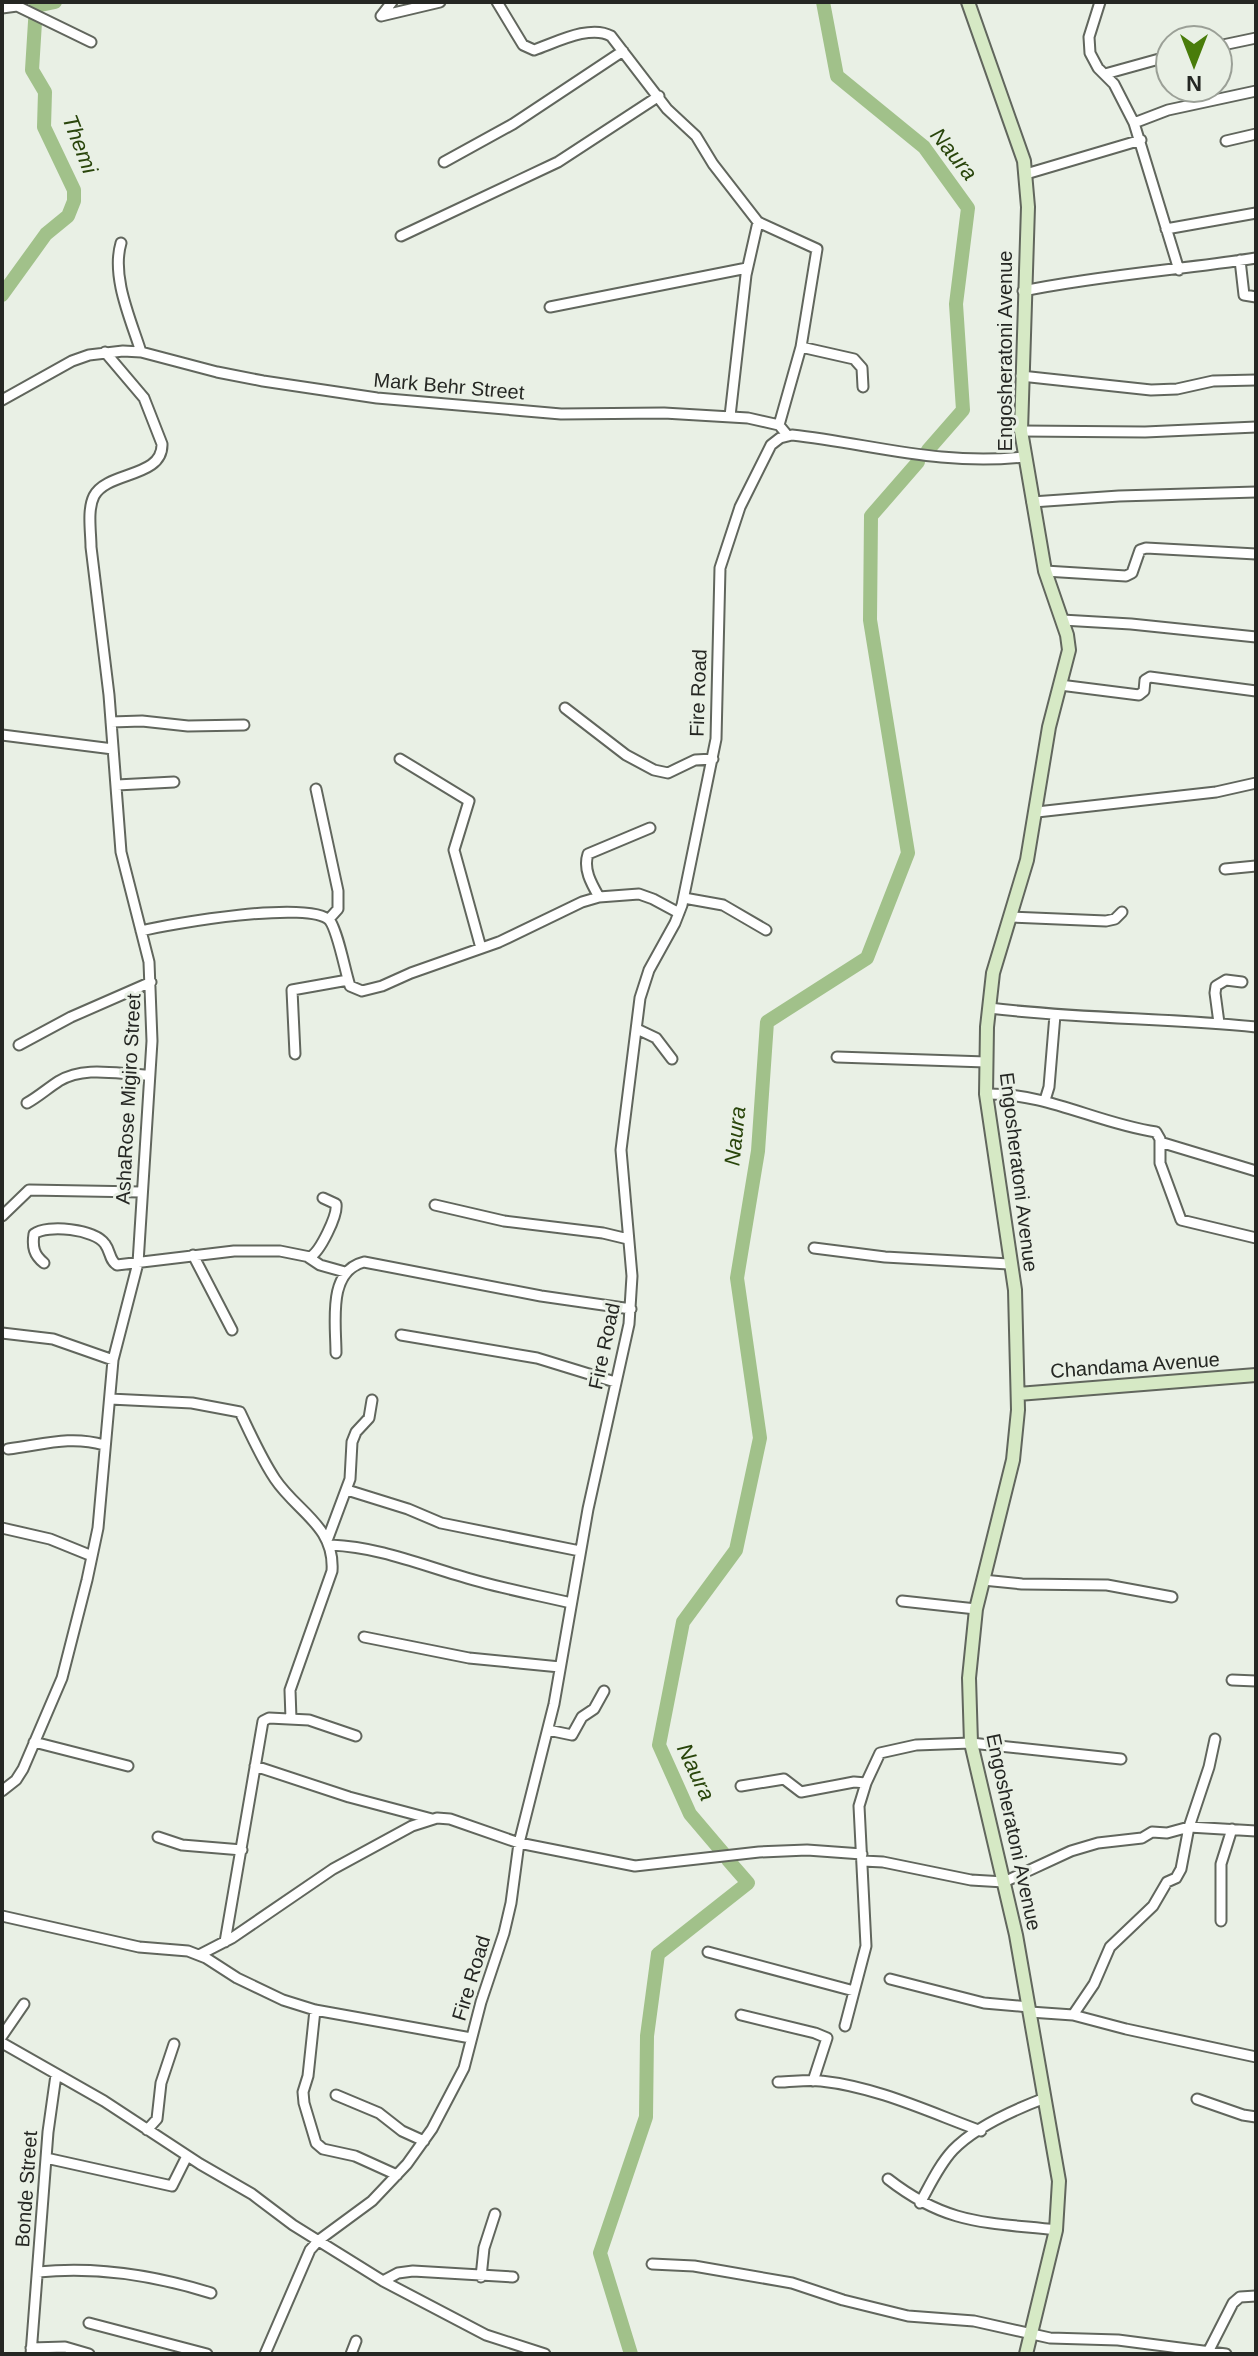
<svg xmlns="http://www.w3.org/2000/svg" width="1258" height="2356" font-family="Arial,sans-serif">
	<rect width="100%" height="100%" fill="#e9f0e5"/>
	<g fill="none" stroke-linecap="round" stroke-linejoin="round">
		<path stroke="#a1c18a" stroke-width="14" d="M823 2 837 76 924 147 968 208 956 304 963 410 928 450
			M2 295 46 234 68 216 74 201V190L44 127 45 92 32 70 36 6 55 2
			M724 1854 690 1814 659 1745 683 1622 736 1550 760 1438 737 1278 758 1151 767 1022 867 958 908 853 870 620 871 516 918 462
			M631 2354 600 2253 646 2117 647 2036 658 1954 748 1883 728 1860"/>
		<defs>
			<path id="street" d="M497 2 523 45 534 50C555 43 590 24 611 36L667 109 696 136 713 164 758 222 817 249 801 347 779 425
				M1100 2 1089 37 1090 53 1098 68 1114 84 1134 123 1179 270
				M2 8 17 6 91 42
				M381 16 440 2
				M381 16 392 2
				M1218 46 1256 38
				M1105 74 1170 56
				M1134 123 1168 110 1256 91
				M1226 141 1256 134
				M444 162 513 124 623 51
				M1026 174 1141 140
				M1166 229 1256 213
				M401 236 558 162 659 96
				M121 243C111 277 131 320 141 352
				M1240 260 1244 295 1256 297
				M1023 291C1100 275 1179 270 1256 258
				M550 307 747 268
				M801 347 854 359 862 368 863 387
				M1021 376 1151 390 1177 389 1213 381 1256 380
				M2 400 72 361 89 355 123 351 141 352 217 372 263 381 377 398 561 414 664 413 748 418 779 425 788 436
				M730 416 746 275 758 222
				M1021 431 1145 432 1256 427
				M1032 502 1119 496 1256 492
				M1045 571 1126 576 1132 573 1140 550 1146 548 1256 554
				M1062 620 1131 624 1256 637
				M1060 685 1139 695 1144 691 1145 680 1150 677 1256 691
				M565 708 626 755 654 770 668 773 695 760 713 759
				M111 722 142 721 188 726 244 725
				M2 735 113 749
				M400 759 469 801 454 850 481 948
				M117 785 174 782
				M316 789 338 891V909L329 919
				M1037 812 1216 792 1256 783
				M1225 869 1256 866
				M599 897C591 883 583 869 588 854L650 828
				M684 898 723 905 766 930
				M1010 917 1106 921 1115 919 1122 912
				M141 931C169 924 312 899 330 921 338 932 345 971 350 986L362 991 382 986 411 973 499 942 582 902 599 897 639 894 653 899 679 913
				M989 1008C1078 1019 1167 1018 1256 1027
				M1219 1023 1215 993 1216 986 1226 980 1242 982
				M637 1029 656 1038 672 1059
				M19 1045 71 1017 151 982
				M295 1054 292 990 348 980
				M837 1057 986 1062
				M986 1094C1048 1093 1096 1123 1156 1132L1160 1139V1163L1181 1220 1256 1238
				M1045 1100 1049 1087 1055 1015
				M27 1103C38 1097 48 1088 59 1081 86 1065 120 1075 149 1075
				M1160 1142 1256 1171
				M435 1205 504 1221 603 1233 628 1239
				M2 1216 29 1190 141 1192
				M814 1248 885 1257 1009 1264
				M193 1255 232 1330
				M308 1257 320 1265 345 1272
				M44 1263C34 1255 32 1247 34 1234 47 1224 95 1229 105 1244 111 1252 109 1260 117 1265L234 1251H280L310 1257C320 1252 338 1215 336 1204L323 1198
				M2 1333 53 1339 113 1360
				M401 1335 537 1358 615 1382
				M336 1353C336 1323 327 1271 364 1262L541 1296 631 1309
				M110 1399 192 1403 240 1412C251 1435 261 1458 275 1479 297 1512 335 1526 332 1571L290 1690 291 1719
				M8 1449C42 1445 70 1435 104 1445
				M347 1490 408 1509 441 1523 580 1551
				M2 1528 50 1539 92 1556
				M328 1538 350 1479 352 1442 356 1432 369 1418 372 1400
				M331 1545C376 1547 414 1562 457 1575 494 1587 533 1594 571 1603
				M983 1580 1022 1584 1107 1585 1172 1597
				M902 1601 976 1609
				M364 1637 469 1658 560 1667
				M1232 1680 1256 1681
				M548 1730 572 1735 582 1717 594 1709 604 1691
				M34 1742 128 1766
				M255 1766 349 1797 432 1819
				M741 1786 784 1779 801 1792 854 1782 866 1783
				M2 1791 16 1780 23 1769 62 1678 87 1580 98 1528 113 1360 138 1263 152 1041 149 962 121 852 109 695 91 547C91 532 87 510 94 496 107 471 163 478 162 444L144 398 105 352
				M158 1837 182 1845 242 1850
				M863 1861 883 1862 971 1880 1004 1882 1071 1851 1098 1843 1142 1838 1152 1832 1167 1833 1189 1827 1256 1831
				M2 1916 139 1947 188 1951 206 1958 237 1978 283 2000 315 2010 471 2038
				M1221 1921V1864L1232 1829
				M225 1942 263 1721 269 1718 309 1720 356 1736
				M708 1952 854 1991
				M199 1955 232 1938 333 1869 412 1826 437 1818 450 1819 519 1843 635 1866 759 1852 807 1850 862 1854
				M890 1979 984 2003 1029 2007
				M315 2010 308 2076 303 2092 304 2103 316 2143 323 2149 355 2156 397 2175
				M1030 2012 1073 2015 1126 2029 1256 2057
				M741 2015 815 2033 827 2038 813 2081
				M1073 2015 1094 1984 1110 1947 1153 1906 1167 1882 1176 1878 1181 1869 1189 1827 1209 1767 1215 1739
				M845 2026 866 1946 859 1806 866 1783 880 1753 916 1745 971 1743 1121 1759
				M2 2036 24 2004
				M2 2043 104 2101 200 2164 252 2194 293 2225 383 2281 486 2335 545 2354
				M778 2082C792 2082 807 2079 821 2081 877 2087 929 2112 981 2131
				M336 2095 379 2113 402 2131 424 2141
				M1197 2099 1243 2115 1256 2117
				M147 2130 157 2119 161 2083 174 2044
				M46 2158 172 2186 187 2156
				M888 2179C947 2225 985 2222 1056 2230
				M920 2203C930 2185 939 2165 953 2150 975 2127 1016 2109 1045 2098
				M652 2264 694 2266 792 2283 843 2300 908 2316 974 2321 1050 2338 1118 2340 1226 2354
				M38 2272C97 2266 154 2275 211 2293
				M481 2277 484 2248 495 2214
				M383 2281 398 2273 413 2271 513 2277
				M89 2323 207 2354
				M31 2348 65 2347 89 2354
				M31 2354 48 2132 56 2075
				M265 2354 310 2250 319 2240 372 2201 407 2164 432 2129 464 2068 481 2002 504 1933 511 1903 519 1843 554 1704 588 1509 629 1324 632 1276 621 1150 640 998 649 970 675 923 682 905 716 739 720 568 740 507 771 445 780 438 792 435C872 444 940 466 1023 457
				M351 2354 356 2341
				M1207 2354 1233 2303 1240 2297 1256 2296"/>
			<path id="secondary" d="M968 2 1024 161 1028 207 1021 431 1045 571 1067 635 1069 650 1049 727 1027 860 993 973 987 1027 986 1094 1015 1290 1018 1410 1013 1460 976 1609 969 1678 971 1743 1016 1935 1059 2181 1056 2230 1026 2354
				M1018 1394 1256 1375"/>
		</defs>
		<use href="#street" stroke="#61665d" stroke-width="13"/>
		<use href="#secondary" stroke="#61665d" stroke-width="16"/>
		<use href="#street" stroke="#fff" stroke-width="9"/>
		<use href="#secondary" stroke="#d6e9c5" stroke-width="12"/>
	</g>
	<g text-anchor="middle" dominant-baseline="central" stroke-width="6" stroke-linejoin="round" paint-order="stroke">
		<g font-size="20" fill="#252723" stroke="#e9f0e5">
			<text transform="translate(1005 351) rotate(-90)">Engosheratoni Avenue</text>
			<text transform="translate(449 386) rotate(5)">Mark Behr Street</text>
			<text transform="translate(698 693) rotate(-88)">Fire Road</text>
			<text transform="translate(128 1099) rotate(-87)">AshaRose Migiro Street</text>
			<text transform="translate(1019 1172) rotate(83)">Engosheratoni Avenue</text>
			<text transform="translate(604 1346) rotate(-78)">Fire Road</text>
			<text transform="translate(1135 1365) rotate(-4)">Chandama Avenue</text>
			<text transform="translate(1014 1832) rotate(78)">Engosheratoni Avenue</text>
			<text transform="translate(471 1978) rotate(-73)">Fire Road</text>
			<text transform="translate(26 2189) rotate(-86)">Bonde Street</text>
		</g>
		<g font-size="22" font-style="italic" fill="#29450b" stroke="#e9f0e5">
			<text transform="translate(80 144) rotate(69)">Themi</text>
			<text transform="translate(954 154) rotate(51)">Naura</text>
			<text transform="translate(735 1136) rotate(-84)">Naura</text>
			<text transform="translate(696 1772) rotate(65)">Naura</text>
		</g>
	</g>
	<rect width="1258" height="2356" fill="none" stroke="#252723" stroke-width="8"/>
	<g transform="translate(1194 64) rotate(180)"><circle r="38" fill="#e9f0e5" stroke="#9ba097" stroke-width="2"/>
	<path d="M0-6L14 30L0 20L-14 30Z" fill="#497c0a"/>
	<text y="-12" font-size="22" font-weight="bold" text-anchor="middle" fill="#252723">N</text>
	</g>
</svg>
